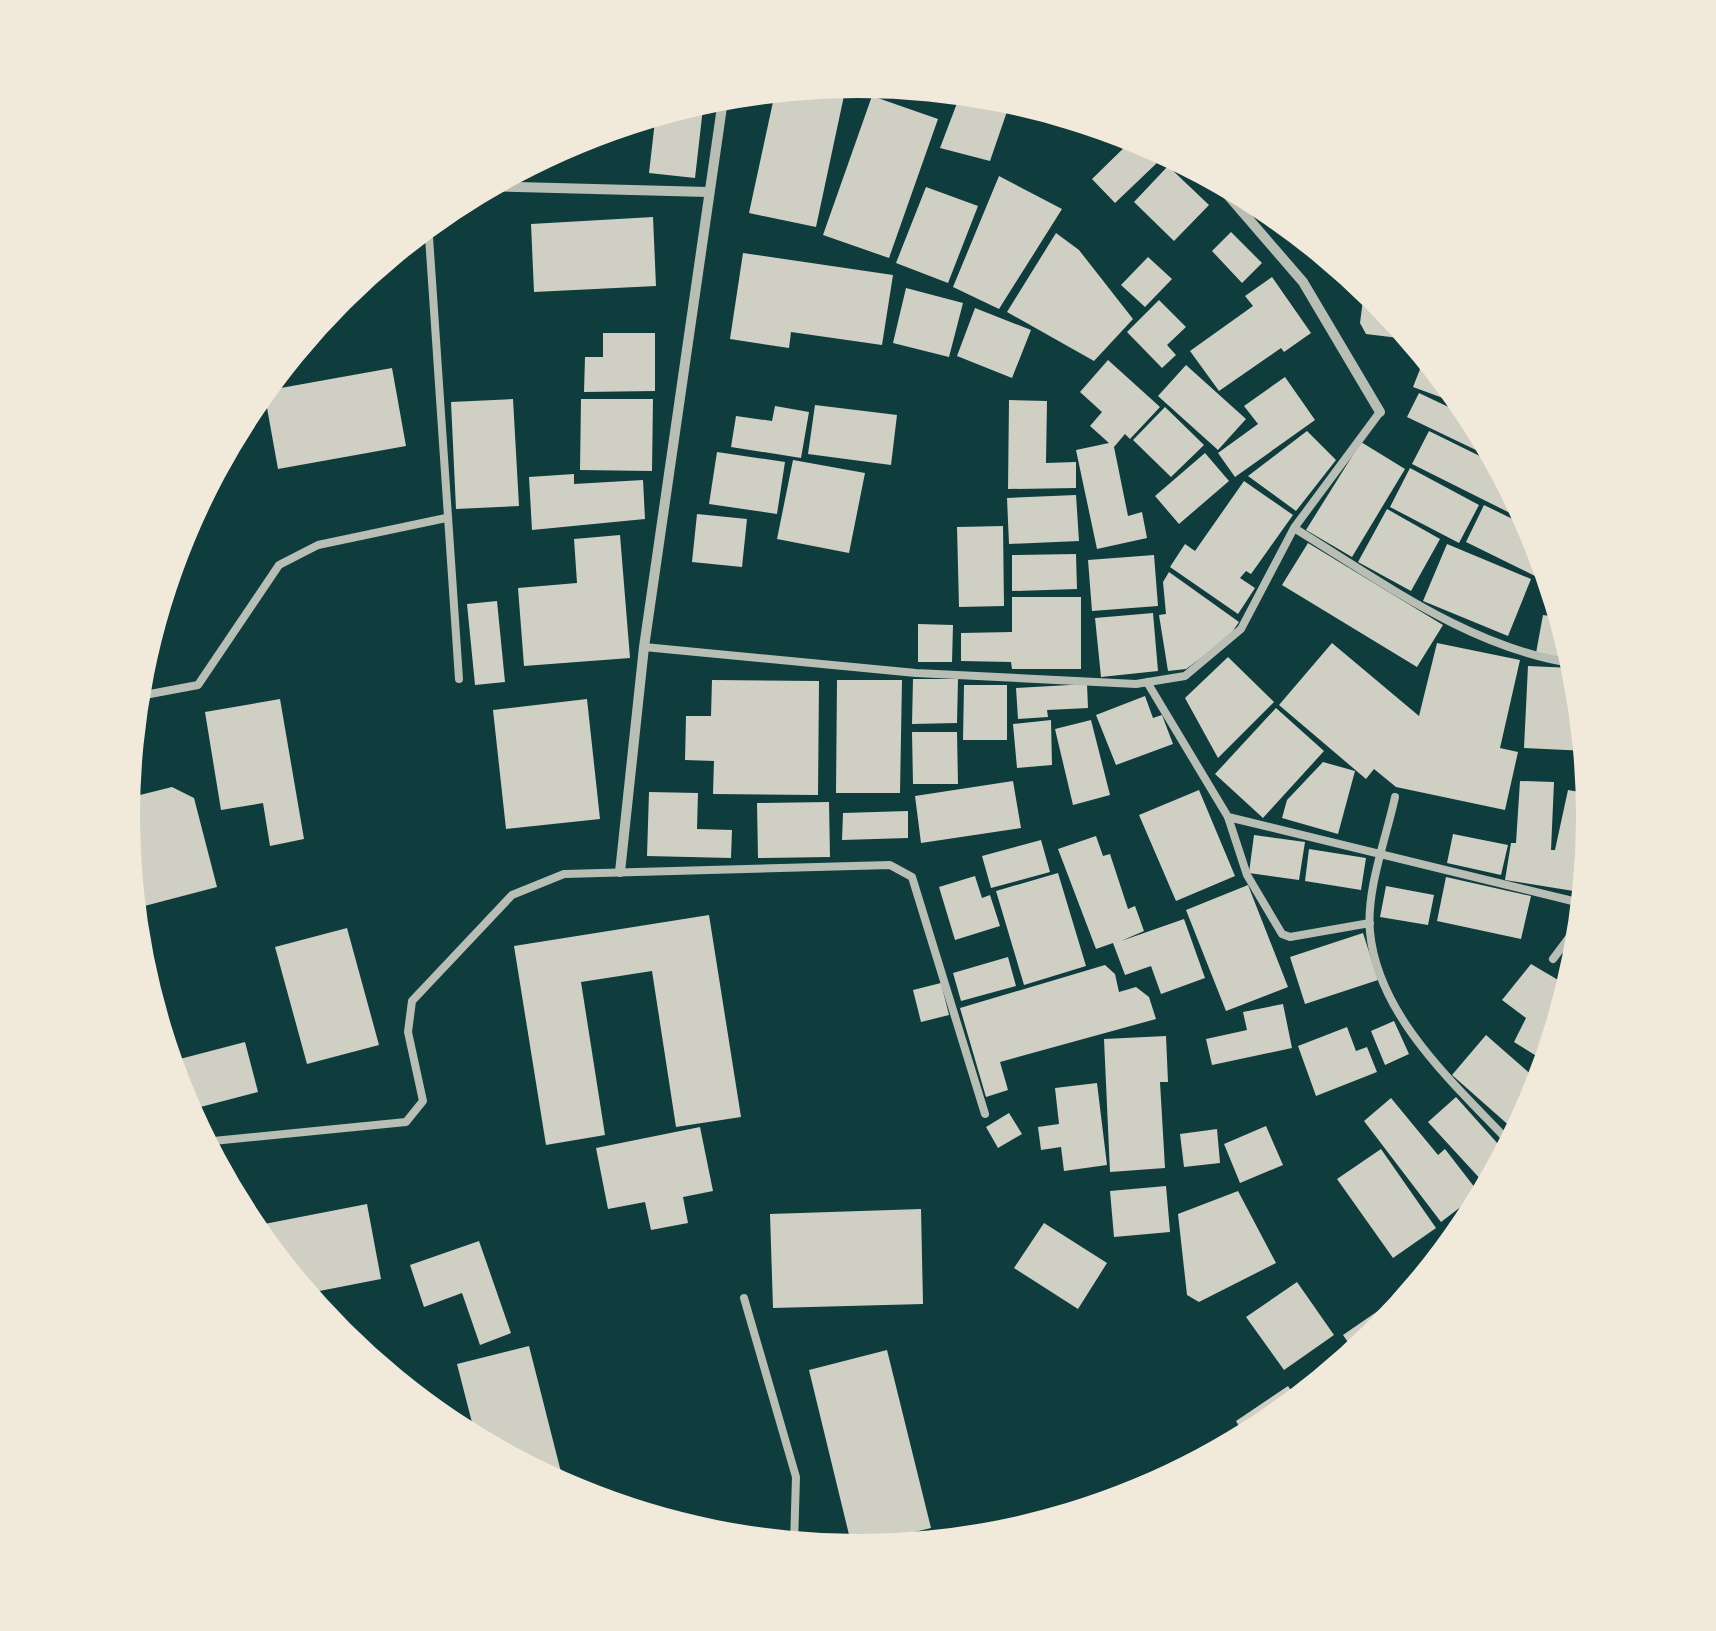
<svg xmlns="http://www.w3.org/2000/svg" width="1716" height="1631" font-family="'Public Sans',sans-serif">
	<rect width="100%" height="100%" fill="#0f3d3e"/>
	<path fill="#cfcfc3" d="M814 84 845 91 816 227 749 213 776 88Z
		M962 90 1012 97 990 161 940 148Z
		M872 96 938 119 889 258 823 235Z
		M676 106 703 108 695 178 649 173 656 112Z
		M1136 136 1159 161 1115 203 1092 179Z
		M1168 166 1209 205 1174 241 1134 202Z
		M999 176 1062 209 999 309 953 287Z
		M926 187 978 206 948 283 896 263Z
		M653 217 656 286 534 292 531 224Z
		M1285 221 1286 220 1325 252 1314 260Z
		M1231 232 1262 263 1242 283 1212 251Z
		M1056 233 1079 250 1133 319 1094 361 1007 312Z
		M743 253 893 275 882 345 791 332 789 348 730 339Z
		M1148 257 1172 279 1145 307 1121 285Z
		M1272 277 1311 333 1284 352 1281 348 1219 391 1190 351 1253 306 1245 296Z
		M349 286 353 306 324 313 338 295Z
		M906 288 963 303 949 357 893 343Z
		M1364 292 1378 296 1415 340 1366 334 1360 323Z
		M1159 300 1186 327 1167 345 1176 355 1162 368 1127 332Z
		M975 308 1031 330 1012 378 957 356Z
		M603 333H655V391L584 392 585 357H603Z
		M1426 354 1470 407V408L1413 387Z
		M1108 360 1160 407 1130 439 1125 434 1114 447 1128 516 1142 512 1147 538 1097 549 1076 450 1109 443 1090 426 1102 412 1080 392Z
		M1186 365 1246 419 1218 450 1158 396Z
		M392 368 406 446 278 469 264 391Z
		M1285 377 1315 420 1235 477 1218 453 1258 424 1244 406Z
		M1419 393 1476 420 1485 436 1478 451 1407 417Z
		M513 399 519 506 456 509 451 402Z
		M581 399H653L652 471 580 470Z
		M1009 400 1047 401 1046 463 1076 462V488L1008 489Z
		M815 405 897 415 891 465 808 454Z
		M775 406 809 412 801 458 731 447 736 416 772 421Z
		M1165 407 1204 445 1171 477 1133 440Z
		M1307 431 1336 460 1296 511 1248 476Z
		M1429 431 1502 467 1532 524 1412 464Z
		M1361 442 1405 469 1352 557 1306 530Z
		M717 452 785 462 777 514 709 504Z
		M1205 453 1229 481 1179 524 1155 496Z
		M793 460 865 473 849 553 777 539Z
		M1410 468 1479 505 1459 543 1390 507Z
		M574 474V484L643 480 645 519 532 530 529 477Z
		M1244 481 1293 515 1251 574 1246 571 1240 578 1255 588 1238 614 1170 567 1185 544 1195 551Z
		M1076 495 1079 541 1009 544 1007 498Z
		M1484 505 1535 530 1544 556 1535 576 1466 542Z
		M1387 509 1440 539 1411 591 1358 562Z
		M697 514 747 519 742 567 692 562Z
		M1003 526 1004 606 959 607 957 527Z
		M620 535 630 658 524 666 518 588 577 583 574 539Z
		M1308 543 1443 625 1417 667 1282 585Z
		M1447 544 1531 579 1508 636 1423 601Z
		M1076 554 1077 589 1012 591V555Z
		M1154 555 1158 606 1092 611 1088 560Z
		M1169 572 1239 622 1228 638 1186 669 1168 671 1159 615 1166 614 1163 582Z
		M1012 597H1081V669H1012L1011 662 961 661V633L1012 632Z
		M497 601 505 682 475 685 467 604Z
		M1153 613 1158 671 1101 677 1095 618Z
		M1543 615 1563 618 1559 657 1536 653Z
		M918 624 953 625 952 662H918Z
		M1332 643 1419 716 1437 643 1520 660 1500 748 1518 752 1505 810 1396 787 1374 769 1366 779 1279 705Z
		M1228 657 1274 702 1218 758 1185 698Z
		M1528 666 1572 668 1570 717 1584 718 1587 751 1524 748Z
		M913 679H958L957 723 912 724Z
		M712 680 819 681 818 795 713 794 714 761 685 760 686 716H711Z
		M837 680H902L900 793H836Z
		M1087 684 1088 708 1047 710 1048 717 1018 719 1016 688Z
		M964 685H1007V740H963Z
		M1145 696 1153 718 1162 715 1173 744 1116 765 1096 715Z
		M280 699 304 839 270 846 263 803 221 810 205 712Z
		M587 699 600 819 506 829 493 710Z
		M1276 708 1324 751 1263 818 1215 774Z
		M1051 720 1052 765 1017 768 1013 724Z
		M1091 720 1110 795 1073 805 1055 729Z
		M912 732H957L958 784H913Z
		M1323 762 1355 771 1338 834 1282 818 1287 800Z
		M1013 781 1021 828 921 843 915 796Z
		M1520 781 1554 782 1551 850H1555L1568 790 1591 794 1586 893 1505 880 1511 843H1516Z
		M172 787 194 798 217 887 133 909 124 799Z
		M1199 790 1235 876 1176 901 1139 815Z
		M649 792 698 793 697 829 732 830 731 858 647 856Z
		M829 802 830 857 758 858 757 803Z
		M908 811V838L842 840 843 813Z
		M1453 834 1508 845 1501 875 1447 863Z
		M1254 835 1305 842 1299 880 1249 873Z
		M1096 836 1103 856 1110 854 1128 909 1135 906 1144 931 1121 941 1184 919 1205 978 1161 994 1151 966 1125 975 1113 943 1096 949 1058 849Z
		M1041 840 1050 872 991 888 982 856Z
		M1309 849 1366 858 1361 890 1305 881Z
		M1058 873 1086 966 1024 985 996 891Z
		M975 876 982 898 990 895 1000 926 955 940 939 887Z
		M1446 877 1531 896 1521 939 1437 921Z
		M1248 885 1288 987 1226 1011 1186 910Z
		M1386 886 1434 895 1428 925 1380 917Z
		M709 915 741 1117 676 1127 652 971 581 982 605 1135 546 1145 514 946Z
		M347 928 379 1045 307 1064 275 947Z
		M1363 933 1378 980 1305 1004 1290 957Z
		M1582 933 1579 960 1574 977 1561 970Z
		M1008 957 1016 986 961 1001 953 973Z
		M1531 964 1570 987 1538 1057 1514 1042 1526 1018 1502 1000Z
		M1105 965 1115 974 1119 992 1136 987 1149 997 1156 1019 1000 1062 1008 1090 986 1097 960 1008Z
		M941 983 949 1015 921 1022 913 990Z
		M1283 1004 1292 1048 1212 1065 1206 1039 1247 1030 1243 1012Z
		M1394 1021 1409 1054 1385 1065 1371 1031Z
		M1347 1027 1356 1051 1367 1047 1377 1072 1316 1096 1298 1046Z
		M1486 1035 1535 1078 1519 1096 1531 1107 1513 1129 1452 1075Z
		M1166 1036 1168 1082H1160L1165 1168 1110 1172 1104 1039Z
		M245 1042 258 1092 189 1110 176 1060Z
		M1097 1083 1107 1165 1064 1171 1061 1147 1041 1150 1038 1127 1059 1124 1055 1088Z
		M1456 1097 1507 1154 1484 1183 1428 1122Z
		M1391 1098 1438 1155 1445 1149 1479 1193 1441 1222 1364 1121Z
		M1009 1113 1022 1134 998 1148 986 1127Z
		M1266 1126 1283 1165 1240 1183 1224 1144Z
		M700 1127 713 1191 683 1197 688 1223 651 1230 645 1202 608 1209 596 1148Z
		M1217 1129 1220 1163 1184 1167 1180 1134Z
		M1381 1149 1436 1228 1393 1258 1337 1179Z
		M1166 1186 1170 1232 1114 1237 1110 1191Z
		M1238 1191 1276 1263 1199 1302 1187 1295 1178 1214Z
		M367 1204 381 1279 304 1294 249 1227Z
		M921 1209 923 1304 773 1308 770 1214Z
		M1044 1223 1107 1263 1078 1309 1014 1268Z
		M479 1241 511 1333 480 1345 462 1293 424 1307 410 1265Z
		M1435 1265H1436L1409 1297 1402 1286Z
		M1297 1282 1334 1335 1284 1370 1246 1317Z
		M1388 1304 1396 1314 1356 1354 1343 1335Z
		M529 1346 561 1472 542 1477 477 1442 457 1364Z
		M887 1350 931 1528 852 1547 809 1370Z
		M1288 1386 1298 1401 1246 1438 1236 1421Z
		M1233 1430 1240 1441 1195 1465 1191 1459Z"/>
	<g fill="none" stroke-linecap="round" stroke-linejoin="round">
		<path stroke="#b8beb3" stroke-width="8" d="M428 222 459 679
			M1294 528C1384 583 1471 649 1577 664
			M644 647 916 673 1136 684 1185 676 1241 629 1294 528 1380 412
			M1147 682 1228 817 1247 875 1282 934 1290 937 1370 923
			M134 697 198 685 279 565 318 545 446 518
			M1395 797C1386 839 1366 890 1370 932 1378 1018 1457 1086 1512 1145
			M1228 817 1585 904
			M1553 959 1583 919
			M203 1142 406 1122 423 1101 408 1032 412 1001 512 895 564 874 890 865 912 877 985 1114
			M744 1298 796 1477 794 1545"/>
		<path stroke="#b8beb3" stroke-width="10" d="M1208 172 1303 282 1380 412
			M483 186 708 192
			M620 872 644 647 724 93"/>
	</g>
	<path d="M0 0H1716V1631H0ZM140 816a718 718 0 1 1 1436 0a718 718 0 1 1-1436 0Z" fill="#f1e9da" fill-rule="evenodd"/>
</svg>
